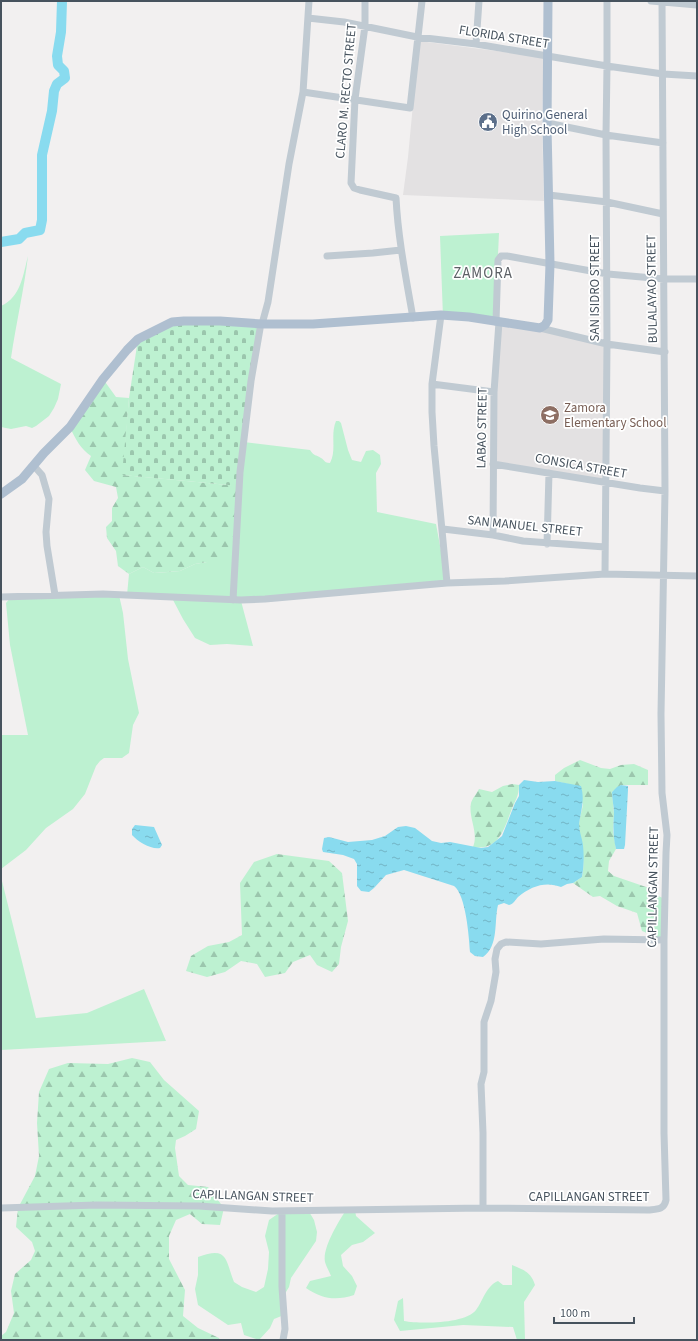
<svg xmlns="http://www.w3.org/2000/svg" width="698" height="1341" font-family="'Source Sans 3',sans-serif">
	<defs>
		<pattern id="forest-firs" width="22" height="20" patternUnits="userSpaceOnUse"><rect width="22" height="20" fill="#bdf1d1"/><path d="M5 1l3.5 6h-7zM16 11l3.5 6h-7z" fill="#9bc6ad"/></pattern>
		<pattern id="cemetery-stones" width="16" height="16" patternUnits="userSpaceOnUse"><rect width="16" height="16" fill="#bdf1d1"/><path d="M2 7V4a2 2 0 0 1 4 0v3zM10 15v-3a2 2 0 0 1 4 0v3z" fill="#9bc6ad"/></pattern>
		<pattern id="water-ripples" width="26" height="14" patternUnits="userSpaceOnUse"><rect width="26" height="14" fill="#89dbef"/><path d="M2 4q2-2 4 0t4 0M15 11q2-2 4 0t4 0" fill="none" stroke="#72b4c5"/></pattern>
	</defs>
	<rect width="100%" height="100%" fill="#f2f0f0"/>
	<path fill="#e3e1e2" d="M419 41 544 57 542 120 544 201 403 195 408 157Z
		M499 322 607 344 605 482 493 464Z"/>
	<path fill="#bdf1d1" d="M499 233 495 321 443 317 440 236Z
		M28 256C24 290 16 324 11 358L61 384 58 399 54 408 49 416 36 426 32 428 26 426 11 429 1 427V306C21 297 23 275 28 256Z
		M336 421H339L341 423 348 450 352 460 361 462 366 451 373 450 380 455 381 464 376 473 377 512 436 524 447 583 241 601 253 646 227 644 210 645 195 638 183 619 172 598 127 595 129 574 143 567 154 573 168 572 180 571 195 564 207 562 244 442 310 450C315 457 315 454 321 458 325 460 324 463 330 463 337 450 330 435 336 421Z
		M119 595 123 613 128 659 139 713 133 725 129 753 122 758H104L100 761 96 766 85 794 73 809 46 828 26 850 1 869V735H28L10 645 6 603 11 597Z
		M1 877 36 1018 87 1013 144 989 166 1041 1 1050Z
		M308 1210 314 1220 317 1232 316 1241 291 1278 289 1287 283 1297 284 1315 274 1319 270 1328 259 1340 244 1335 241 1323 228 1325 198 1305 195 1289 198 1275V1257C228 1246 225 1259 234 1282L242 1287 256 1292 264 1287 268 1269 269 1252 265 1236 269 1220 282 1211Z
		M346 1210H355L356 1216 375 1233 363 1242 352 1245 341 1255 343 1266 352 1276 357 1286 354 1295C336 1301 322 1299 306 1288L310 1281 331 1276C329 1271 326 1266 325 1262 322 1248 339 1221 346 1210Z
		M512 1265C524 1270 531 1272 535 1285L524 1302 525 1340H517L513 1327 463 1325 400 1331 394 1320 398 1301 403 1298 404 1321C420 1324 465 1324 476 1310 483 1301 486 1286 498 1281L503 1285H512Z"/>
	<path fill="url(#forest-firs)" d="M103 379 116 397 129 398 123 475 239 486 232 543 220 557 207 562 195 564 180 571 154 573 143 567 129 574 118 566 116 551 107 538 106 527 112 521V508L118 498 116 487 94 481 85 470 91 456C81 449 75 439 70 427Z
		M580 760 601 768 610 769 621 765 634 764 648 770V785H621L612 792 614 814 613 831 616 849 609 861 608 871 614 876 649 888 656 895 665 899 664 940 642 931 637 913 617 906 600 896 593 897 573 883 582 877C586 857 580 845 579 826 579 819 582 811 583 804L568 784 555 781V775L564 768Z
		M512 784 519 785C519 797 515 800 511 811 504 830 498 851 473 847 479 832 468 818 471 803 472 799 477 793 479 789L492 792 503 786Z
		M277 854 329 861 342 873 348 921 341 947 339 964 332 972 317 965 310 955 293 962 285 973 265 977 257 964 241 961 225 972 207 977 186 971 191 956 208 946 229 942 242 935 240 883 254 862Z
		M132 1058 150 1062 164 1080 199 1111 196 1129 185 1136 176 1140 175 1148 179 1176 188 1185 208 1187 224 1208 220 1225 202 1224 190 1214 176 1220 169 1236V1259L185 1290 183 1316 198 1328 219 1338 220 1340H1V1336L6 1332 14 1313 11 1291 15 1274 31 1260 35 1251 32 1242 16 1227 18 1208 35 1176 39 1156 37 1123 39 1092 49 1069 68 1063 108 1064Z"/>
	<path fill="url(#cemetery-stones)" d="M172 322 262 324 239 486 122 475 129 398 138 339Z"/>
	<path fill="url(#water-ripples)" d="M524 780 538 782 555 781 581 786C585 800 581 811 579 824 579 831 582 838 583 845 584 856 584 866 582 877L573 883 567 884 561 887C546 881 531 886 518 897 515 900 514 904 509 905L504 903 498 905C494 921 499 946 483 957L475 956 470 952C469 937 466 895 454 886L404 870 386 875 374 888 369 892 361 891 357 886V864L354 859 343 855 323 852 322 849 324 838 329 837 348 842 372 840 385 836 398 827 406 826 415 828 432 841 441 843 450 842 481 848 488 847 502 836 515 803 519 796V785Z
		M621 785 628 786V790L625 845 624 849H616C613 837 613 826 614 814 614 807 612 799 612 792L617 787Z
		M135 825 154 827 162 845 160 848C152 850 138 842 132 835V829Z"/>
	<g fill="none" stroke-linecap="round" stroke-linejoin="round">
		<path stroke="#89dbef" stroke-width="10" d="M1 242 19 239 25 233 40 230 42 220V155L52 111 54 91 57 84 65 78 64 71 58 65 57 56 61 32 62 1"/>
		<path stroke="#c0cad2" stroke-width="7" d="M365 1V26L355 99 351 183 354 188 360 190 396 198C398 238 406 278 413 318
			M651 1 697 5
			M308 18 344 22 417 37 476 44 607 66 663 74 697 76
			M476 44 479 1
			M303 92 410 108 422 1
			M547 123 606 135 663 143
			M549 195 607 202 663 214
			M327 256 373 253 401 250
			M441 315 432 384V412L434 446 447 583
			M496 322 498 260 501 256H507L608 274 664 279H697
			M262 324 268 302 289 164 303 92 309 1
			M540 328 607 344 665 352
			M432 384 494 392
			M493 464 640 488 665 491
			M34 466 42 475 49 499 46 532 47 546 55 595
			M443 529 493 535 523 541 605 547
			M493 535 494 392 499 322
			M547 544 549 473
			M605 574 607 344 606 135 607 66V1
			M1 597 103 594 241 600 265 599 447 583 505 581 605 574 697 576
			M233 600 240 472 251 381 260 329
			M1 1208 97 1205 199 1206 272 1211 483 1208 648 1210C657 1209 664 1210 666 1200L664 1133V940L666 853 667 835 662 793 661 714 665 491 662 1
			M483 1208V1133L481 1084 484 1072V1022L491 1001 496 972 495 959 497 949 501 944 506 942 541 944 604 939 664 940
			M282 1211V1287L285 1329 283 1340"/>
		<path stroke="#afbfd0" stroke-width="9" d="M1 494 22 479 44 453 70 427 103 379 127 350 138 339 172 322 184 321H220L262 324H313L441 315 469 317 540 328 545 325 548 320 550 264 547 127 548 1"/>
	</g>
	<defs>
		<symbol id="civic-disc" viewBox="-11 -11 22 22"><circle r="9.5" fill="#5c6f8a" stroke="#fff"/><path d="M-.6-6.5H3V-4.5H.6V-3L4-1V1h2V6H-6V1h2V-1L-.6-3ZM-1.2 2.5V6h2.4V2.5Z" fill="#fff"/></symbol>
		<symbol id="school-disc" viewBox="-11 -11 22 22"><circle r="9.5" fill="#8d6e63" stroke="#fff"/><path d="M0-5L7-2L0 1L-7-2ZM-4 1L0 2.5L4 1V4Q0 6-4 4Z" fill="#fff"/></symbol>
	</defs>
	<g fill-rule="evenodd">
		<use href="#civic-disc" x="477" y="111" width="22" height="22"/>
		<use href="#school-disc" x="539" y="404" width="22" height="22"/>
	</g>
	<g text-anchor="middle" dominant-baseline="central" stroke-width="3.5" stroke-linejoin="round" paint-order="stroke">
		<g font-size="13" fill="#47535e" stroke="#fff">
			<text transform="translate(504 37) rotate(9)">FLORIDA STREET</text>
			<text transform="translate(346 91) rotate(-85)">CLARO M. RECTO STREET</text>
			<text transform="translate(595 288) rotate(-90)">SAN ISIDRO STREET</text>
			<text transform="translate(652 289) rotate(-91)">BULALAYAO STREET</text>
			<text transform="translate(482 428) rotate(-89)">LABAO STREET</text>
			<text transform="translate(581 466) rotate(10)">CONSICA STREET</text>
			<text transform="translate(525 526) rotate(6)">SAN MANUEL STREET</text>
			<text transform="translate(653 887) rotate(-89)">CAPILLANGAN STREET</text>
			<text transform="translate(253 1196) rotate(2)">CAPILLANGAN STREET</text>
			<text x="589" y="1197">CAPILLANGAN STREET</text>
		</g>
		<g font-size="13" fill="#4e5e75" stroke="#fff" text-anchor="start">
			<text x="502" y="115">Quirino General<tspan x="502" dy="15">High School</tspan></text>
		</g>
		<g font-size="13" fill="#785e54" stroke="#fff" text-anchor="start">
			<text x="564" y="408">Zamora<tspan x="564" dy="15">Elementary School</tspan></text>
		</g>
		<g font-size="15" letter-spacing="1" fill="#5c6065" stroke="#fff">
			<text x="483" y="273">ZAMORA</text>
		</g>
	</g>
	<rect width="698" height="1341" fill="none" stroke="#47535e" stroke-width="4"/>
	<path d="M554 1317v6h80v-6" fill="none" stroke="#47535e" stroke-width="2"/>
	<text x="560" y="1317" font-size="12" fill="#47535e" stroke="#ffffff" stroke-width="3" paint-order="stroke">100 m</text>
</svg>
